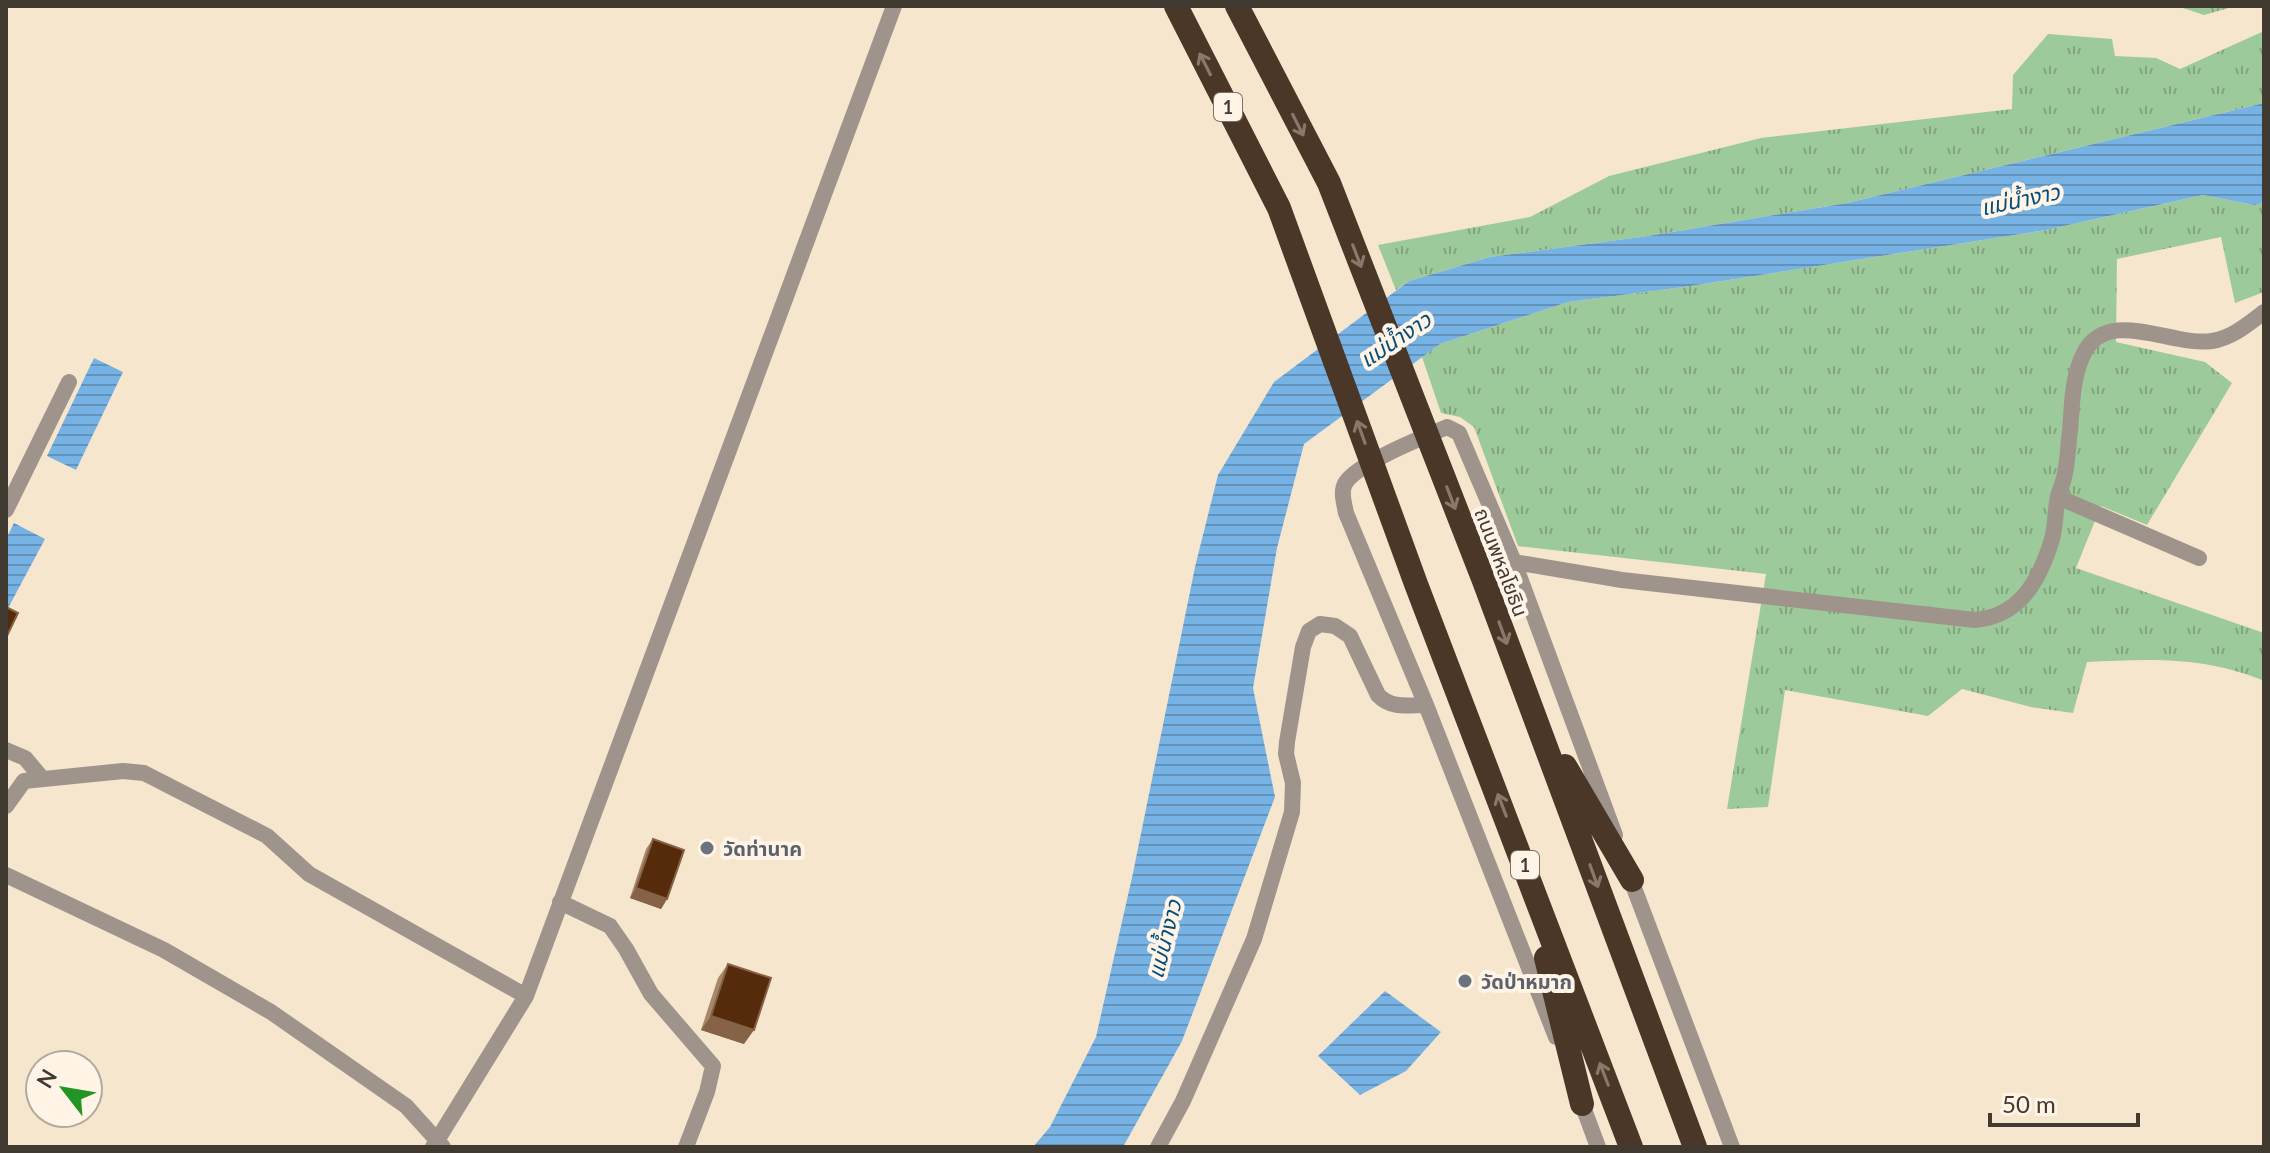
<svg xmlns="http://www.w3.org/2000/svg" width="2270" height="1153" font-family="Lato,'Noto Sans Thai',sans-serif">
	<defs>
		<pattern id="grass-tufts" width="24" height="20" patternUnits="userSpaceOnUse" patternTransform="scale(2)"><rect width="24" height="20" fill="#9dca9a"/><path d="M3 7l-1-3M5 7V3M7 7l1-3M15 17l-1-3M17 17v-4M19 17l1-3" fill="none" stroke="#82a57e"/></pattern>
		<pattern id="water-rules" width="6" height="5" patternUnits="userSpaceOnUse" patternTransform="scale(2)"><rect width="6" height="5" fill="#77b2e5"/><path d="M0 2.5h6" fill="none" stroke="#6392ba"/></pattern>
	</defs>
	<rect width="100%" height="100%" fill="#f7e6ce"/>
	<path fill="url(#grass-tufts)" d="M2177 6H2236L2204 15Z
		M2264 31V103L1847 203 1648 236 1490 257 1409 281 1396 290 1378 245 1530 217 1609 176 1761 138 2012 109 2013 75 2048 34 2112 39 2115 56 2156 58 2180 69Z
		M2203 195 2254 205 2264 203V292L2235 303 2221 237 2117 259 2116 342 2205 362 2232 383 2147 525 2101 506 2076 568 2264 633V686L2262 680C2202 656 2150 659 2087 662L2073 713 2031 707 1962 689 1928 716 1785 690 1768 807 1727 809 1766 574 1518 546 1474 427 1460 417 1441 413 1422 357 1440 344 1568 302 1684 287 2046 230Z"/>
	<path fill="url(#water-rules)" d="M2264 103V203L2254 205 2203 195 2046 230 1684 287 1568 302 1440 344 1304 444 1277 548 1253 688 1275 797 1182 1041 1123 1147H1033L1050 1127 1096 1037 1133 873 1195 567 1218 475 1274 382 1409 281 1490 257 1648 236 1847 203Z
		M94 358 123 372 76 470 47 456Z
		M14 523 45 539 6 612V539Z
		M1385 991 1441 1032 1406 1071 1360 1095 1318 1056Z"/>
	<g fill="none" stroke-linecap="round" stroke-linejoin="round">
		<path stroke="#9e948c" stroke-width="16" d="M2058 497 2199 558
			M6 510 69 382
			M1514 562 1622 580 1975 620C2021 616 2040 579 2052 539 2056 525 2055 510 2058 496 2060 489 2064 481 2065 473 2068 459 2068 445 2070 431 2072 406 2072 376 2084 353 2108 306 2171 347 2212 341 2232 338 2248 324 2264 312
			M6 750 25 758 41 777
			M6 806 24 781 123 771 144 773 267 836 309 874 526 996
			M1628 872 1732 1147
			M6 875 164 950 271 1012 406 1106 443 1147
			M560 902 610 926 626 949 651 994 713 1066 707 1092 686 1147
			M1556 1037 1426 705 1346 513C1344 502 1340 491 1346 482 1360 462 1424 437 1447 427L1459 433 1514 562 1615 835
			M1579 1096 1598 1147
			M433 1147 526 996 894 6
			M1158 1147 1183 1101 1254 939 1292 812 1293 783 1286 754 1287 742 1303 647 1309 631 1320 624 1335 626 1350 636 1378 695C1391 709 1408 705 1426 705"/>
		<path stroke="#4a3728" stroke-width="24" d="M1176 6 1279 208 1416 584 1631 1147
			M1237 6 1329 183 1484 581 1695 1147
			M1565 766 1632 880
			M1546 958 1582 1104"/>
	</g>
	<path fill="#a6886c" d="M653 839 667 899 661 909 630 898 646 849Z
		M728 964 744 1044 701 1030 718 978Z"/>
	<path fill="#866346" d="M636 888 667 899 661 909 630 898Z
		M711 1016 754 1030 744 1044 701 1030Z"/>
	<path fill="#562b0b" stroke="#866346" stroke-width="2" d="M6 607 18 613 6 638Z
		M653 839 684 850 667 899 636 888Z
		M728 964 771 978 754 1030 711 1016Z"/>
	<defs><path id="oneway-shaft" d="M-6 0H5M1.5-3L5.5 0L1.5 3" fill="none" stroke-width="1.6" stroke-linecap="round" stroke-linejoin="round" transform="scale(2)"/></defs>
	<g stroke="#89796a">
		<use href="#oneway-shaft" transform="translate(1205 64) rotate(-117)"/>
		<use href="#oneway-shaft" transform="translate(1298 125) rotate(63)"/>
		<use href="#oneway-shaft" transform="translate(1357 256) rotate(69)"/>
		<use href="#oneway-shaft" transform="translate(1361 432) rotate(-110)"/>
		<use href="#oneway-shaft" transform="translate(1451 498) rotate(69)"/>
		<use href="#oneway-shaft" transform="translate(1503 633) rotate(70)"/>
		<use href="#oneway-shaft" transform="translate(1502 805) rotate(-111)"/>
		<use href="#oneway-shaft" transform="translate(1594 876) rotate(70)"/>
		<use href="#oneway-shaft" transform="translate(1604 1074) rotate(-111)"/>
	</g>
	<g fill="#6b7280" stroke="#fff4e6" stroke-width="3">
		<circle cx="707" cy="848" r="8"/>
		<circle cx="1465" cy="981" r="8"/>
	</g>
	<g text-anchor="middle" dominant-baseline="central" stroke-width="8" stroke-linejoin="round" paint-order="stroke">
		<g fill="#fff4e6" stroke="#7a7267" stroke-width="2">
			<rect x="1214" y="93" width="28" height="28" rx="6"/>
			<rect x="1511" y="851" width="28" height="28" rx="6"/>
		</g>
		<g font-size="18" font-weight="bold" fill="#413a31">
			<text x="1228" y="107">1</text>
			<text x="1525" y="865">1</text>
		</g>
		<g font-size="20" fill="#413a31" stroke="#fff4e6">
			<text transform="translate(1502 562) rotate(69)">ถนนพหลโยธิน</text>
		</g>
		<g font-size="20" font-weight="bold" fill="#5b616d" stroke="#fff4e6" text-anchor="start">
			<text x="723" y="848">วัดท่านาค</text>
			<text x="1481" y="981">วัดป่าหมาก</text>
		</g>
		<g font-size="22" font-style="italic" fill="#064d7c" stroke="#fff4e6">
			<text transform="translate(2020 199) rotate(-12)">แม่น้ำงาว</text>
			<text transform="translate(1395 339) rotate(-34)">แม่น้ำงาว</text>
			<text transform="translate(1164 939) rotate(-76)">แม่น้ำงาว</text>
		</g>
	</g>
	<rect width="2270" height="1153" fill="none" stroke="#413a31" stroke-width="16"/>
	<g transform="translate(64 1089) rotate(301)"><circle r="38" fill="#fff4e6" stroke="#b3aa9e" stroke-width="2"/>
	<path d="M0-6L14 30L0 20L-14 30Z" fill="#229624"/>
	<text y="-12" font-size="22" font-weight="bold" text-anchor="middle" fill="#413a31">N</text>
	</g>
	<path d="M1990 1113v12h148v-12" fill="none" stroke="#413a31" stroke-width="4"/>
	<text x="2002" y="1113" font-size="24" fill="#413a31" stroke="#fff4e6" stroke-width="6" paint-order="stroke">50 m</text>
</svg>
